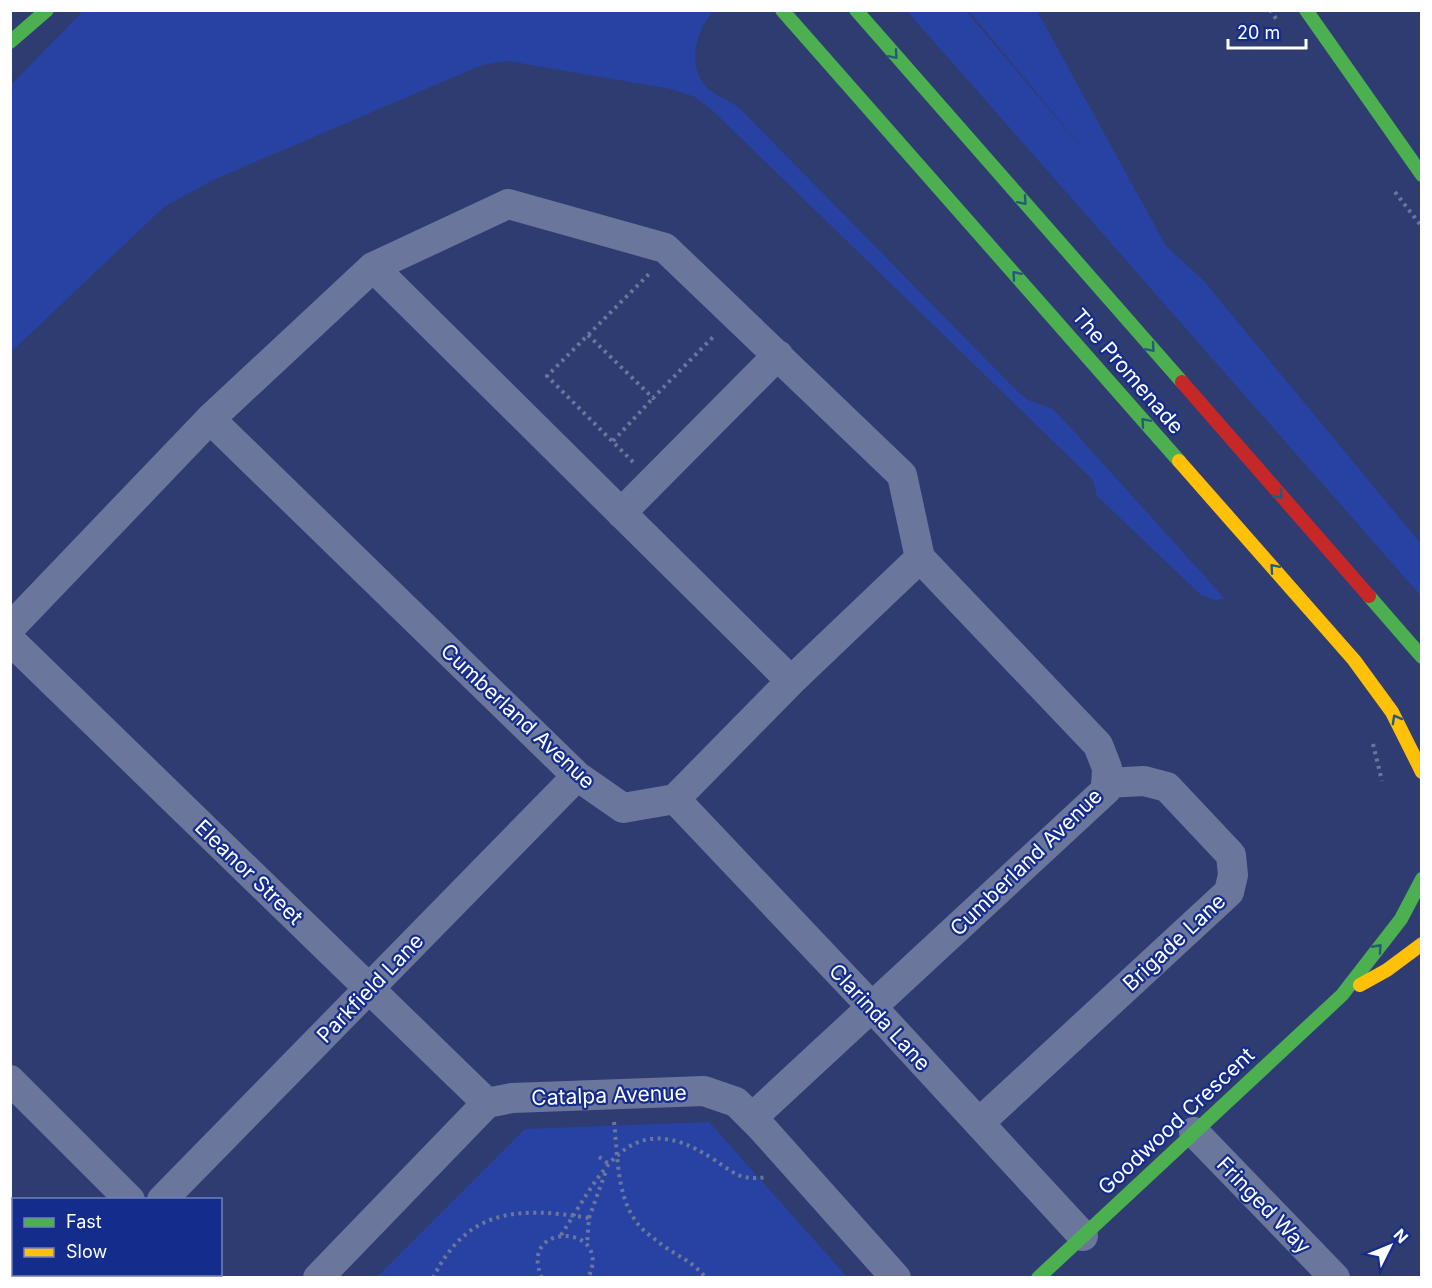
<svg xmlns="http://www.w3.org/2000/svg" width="1432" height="1288" font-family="Inter,sans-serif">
	<rect width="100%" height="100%" fill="#2f3c71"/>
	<path fill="#2742a3" d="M84 10 713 11C696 31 686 66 707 88 715 95 726 99 735 105 740 109 745 114 749 118L1016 390 1028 400 1051 408 1060 416 1225 599 1215 600 1201 595 1097 496 1093 480 712 110 695 97 671 89 508 61 482 65 213 180 164 207 11 352V85Z
		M907 11H966L1093 161 969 11H1037L1166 246 1203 280 1421 544V596Z
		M709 1122 847 1277H377L525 1129Z"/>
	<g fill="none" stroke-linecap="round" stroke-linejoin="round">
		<path stroke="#6b769d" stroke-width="4" stroke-dasharray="3 4.5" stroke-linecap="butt" d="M1270 10 1277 20
			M1395 192 1422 227
			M588 335 653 398 715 335
			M613 441 653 398
			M633 462 547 376 651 272
			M1373 744 1382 781
			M614 1122C618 1154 616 1197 638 1224 644 1232 654 1238 662 1245 679 1257 692 1261 706 1278
			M599 1157 609 1164
			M589 1218 606 1171
			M561 1235C602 1173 628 1103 713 1159 735 1173 739 1181 767 1177
			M433 1278C468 1207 520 1207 589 1218L587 1245
			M542 1278C516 1221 615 1223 588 1278"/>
		<path stroke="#6b769d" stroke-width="30" d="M373 267 791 681
			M210 419 577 776 623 808 675 799 791 681 920 558
			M621 513 778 355
			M10 628 210 419 373 267 508 204 665 248 902 475 920 558 1098 745 1107 768 1106 790 752 1118
			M10 640 487 1103
			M675 799 872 1007 1083 1236
			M10 1080 130 1200
			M979 1123 1229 892 1233 875 1231 855 1167 787 1144 781 1106 783
			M1194 1132 1335 1278
			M162 1200 577 776
			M205 1274 208 1278
			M86 1278 89 1274
			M318 1278 487 1103 512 1098 704 1091 736 1102 761 1127 896 1278"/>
		<path stroke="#4caf50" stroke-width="14" d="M782 10 1179 461
			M856 10 1182 382
			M1306 10 1422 175
			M10 42 47 10
			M1369 596 1422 657
			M1038 1278 1342 995 1401 919 1422 879"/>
		<path stroke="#ffc107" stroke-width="14" d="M1179 461 1354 660 1392 712 1422 772
			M1360 985 1387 970 1422 944"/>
		<path stroke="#c62828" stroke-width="14" d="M1182 382 1369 596"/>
	</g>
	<defs><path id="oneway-chevron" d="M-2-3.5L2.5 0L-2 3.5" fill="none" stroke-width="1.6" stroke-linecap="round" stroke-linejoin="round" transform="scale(1.5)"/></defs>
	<g stroke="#285a77">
		<use href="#oneway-chevron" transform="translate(894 55) rotate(49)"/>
		<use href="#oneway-chevron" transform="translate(1023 201) rotate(49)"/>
		<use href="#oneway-chevron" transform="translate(1016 275) rotate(-131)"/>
		<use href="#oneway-chevron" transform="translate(1151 348) rotate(49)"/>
		<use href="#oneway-chevron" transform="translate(1145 422) rotate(-131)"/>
		<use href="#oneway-chevron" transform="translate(1279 495) rotate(49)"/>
		<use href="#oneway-chevron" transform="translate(1274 568) rotate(-131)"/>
		<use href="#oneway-chevron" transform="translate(1396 719) rotate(-119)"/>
		<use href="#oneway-chevron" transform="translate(1378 948) rotate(-48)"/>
	</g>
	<g text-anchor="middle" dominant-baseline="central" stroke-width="4.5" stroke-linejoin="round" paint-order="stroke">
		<g font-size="21" fill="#fff" stroke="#142c8c">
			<text transform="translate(1128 371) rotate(49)">The Promenade</text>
			<text transform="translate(518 716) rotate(43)">Cumberland Avenue</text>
			<text transform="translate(1026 862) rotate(-44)">Cumberland Avenue</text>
			<text transform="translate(249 872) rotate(44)">Eleanor Street</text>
			<text transform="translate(1174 942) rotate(-43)">Brigade Lane</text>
			<text transform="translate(370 988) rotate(-46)">Parkfield Lane</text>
			<text transform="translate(880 1017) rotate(47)">Clarinda Lane</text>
			<text transform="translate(609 1095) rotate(-2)">Catalpa Avenue</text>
			<text transform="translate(1176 1121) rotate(-43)">Goodwood Crescent</text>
			<text transform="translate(1264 1205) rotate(46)">Fringed Way</text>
		</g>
	</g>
	<rect width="1432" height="1288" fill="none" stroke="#ffffff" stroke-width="24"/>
	<rect x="12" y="1198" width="210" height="78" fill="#142c8c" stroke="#7280ba" stroke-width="1.5"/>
	<rect x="24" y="1218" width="30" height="9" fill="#4caf50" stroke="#7280ba" stroke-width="1.5"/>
	<text x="66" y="1228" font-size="18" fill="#ffffff">Fast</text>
	<rect x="24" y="1248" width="30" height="9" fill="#ffc107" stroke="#7280ba" stroke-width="1.5"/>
	<text x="66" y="1258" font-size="18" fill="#ffffff">Slow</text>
	<g transform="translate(1390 1246) rotate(47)" stroke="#142c8c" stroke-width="4.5" paint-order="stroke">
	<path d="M0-4.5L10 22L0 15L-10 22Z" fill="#ffffff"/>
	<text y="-9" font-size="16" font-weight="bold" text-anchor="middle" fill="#ffffff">N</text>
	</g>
	<path d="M1228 39v9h78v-9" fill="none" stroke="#ffffff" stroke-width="3"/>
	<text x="1237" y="39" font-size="18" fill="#ffffff" stroke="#142c8c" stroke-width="4.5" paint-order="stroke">20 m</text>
</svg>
